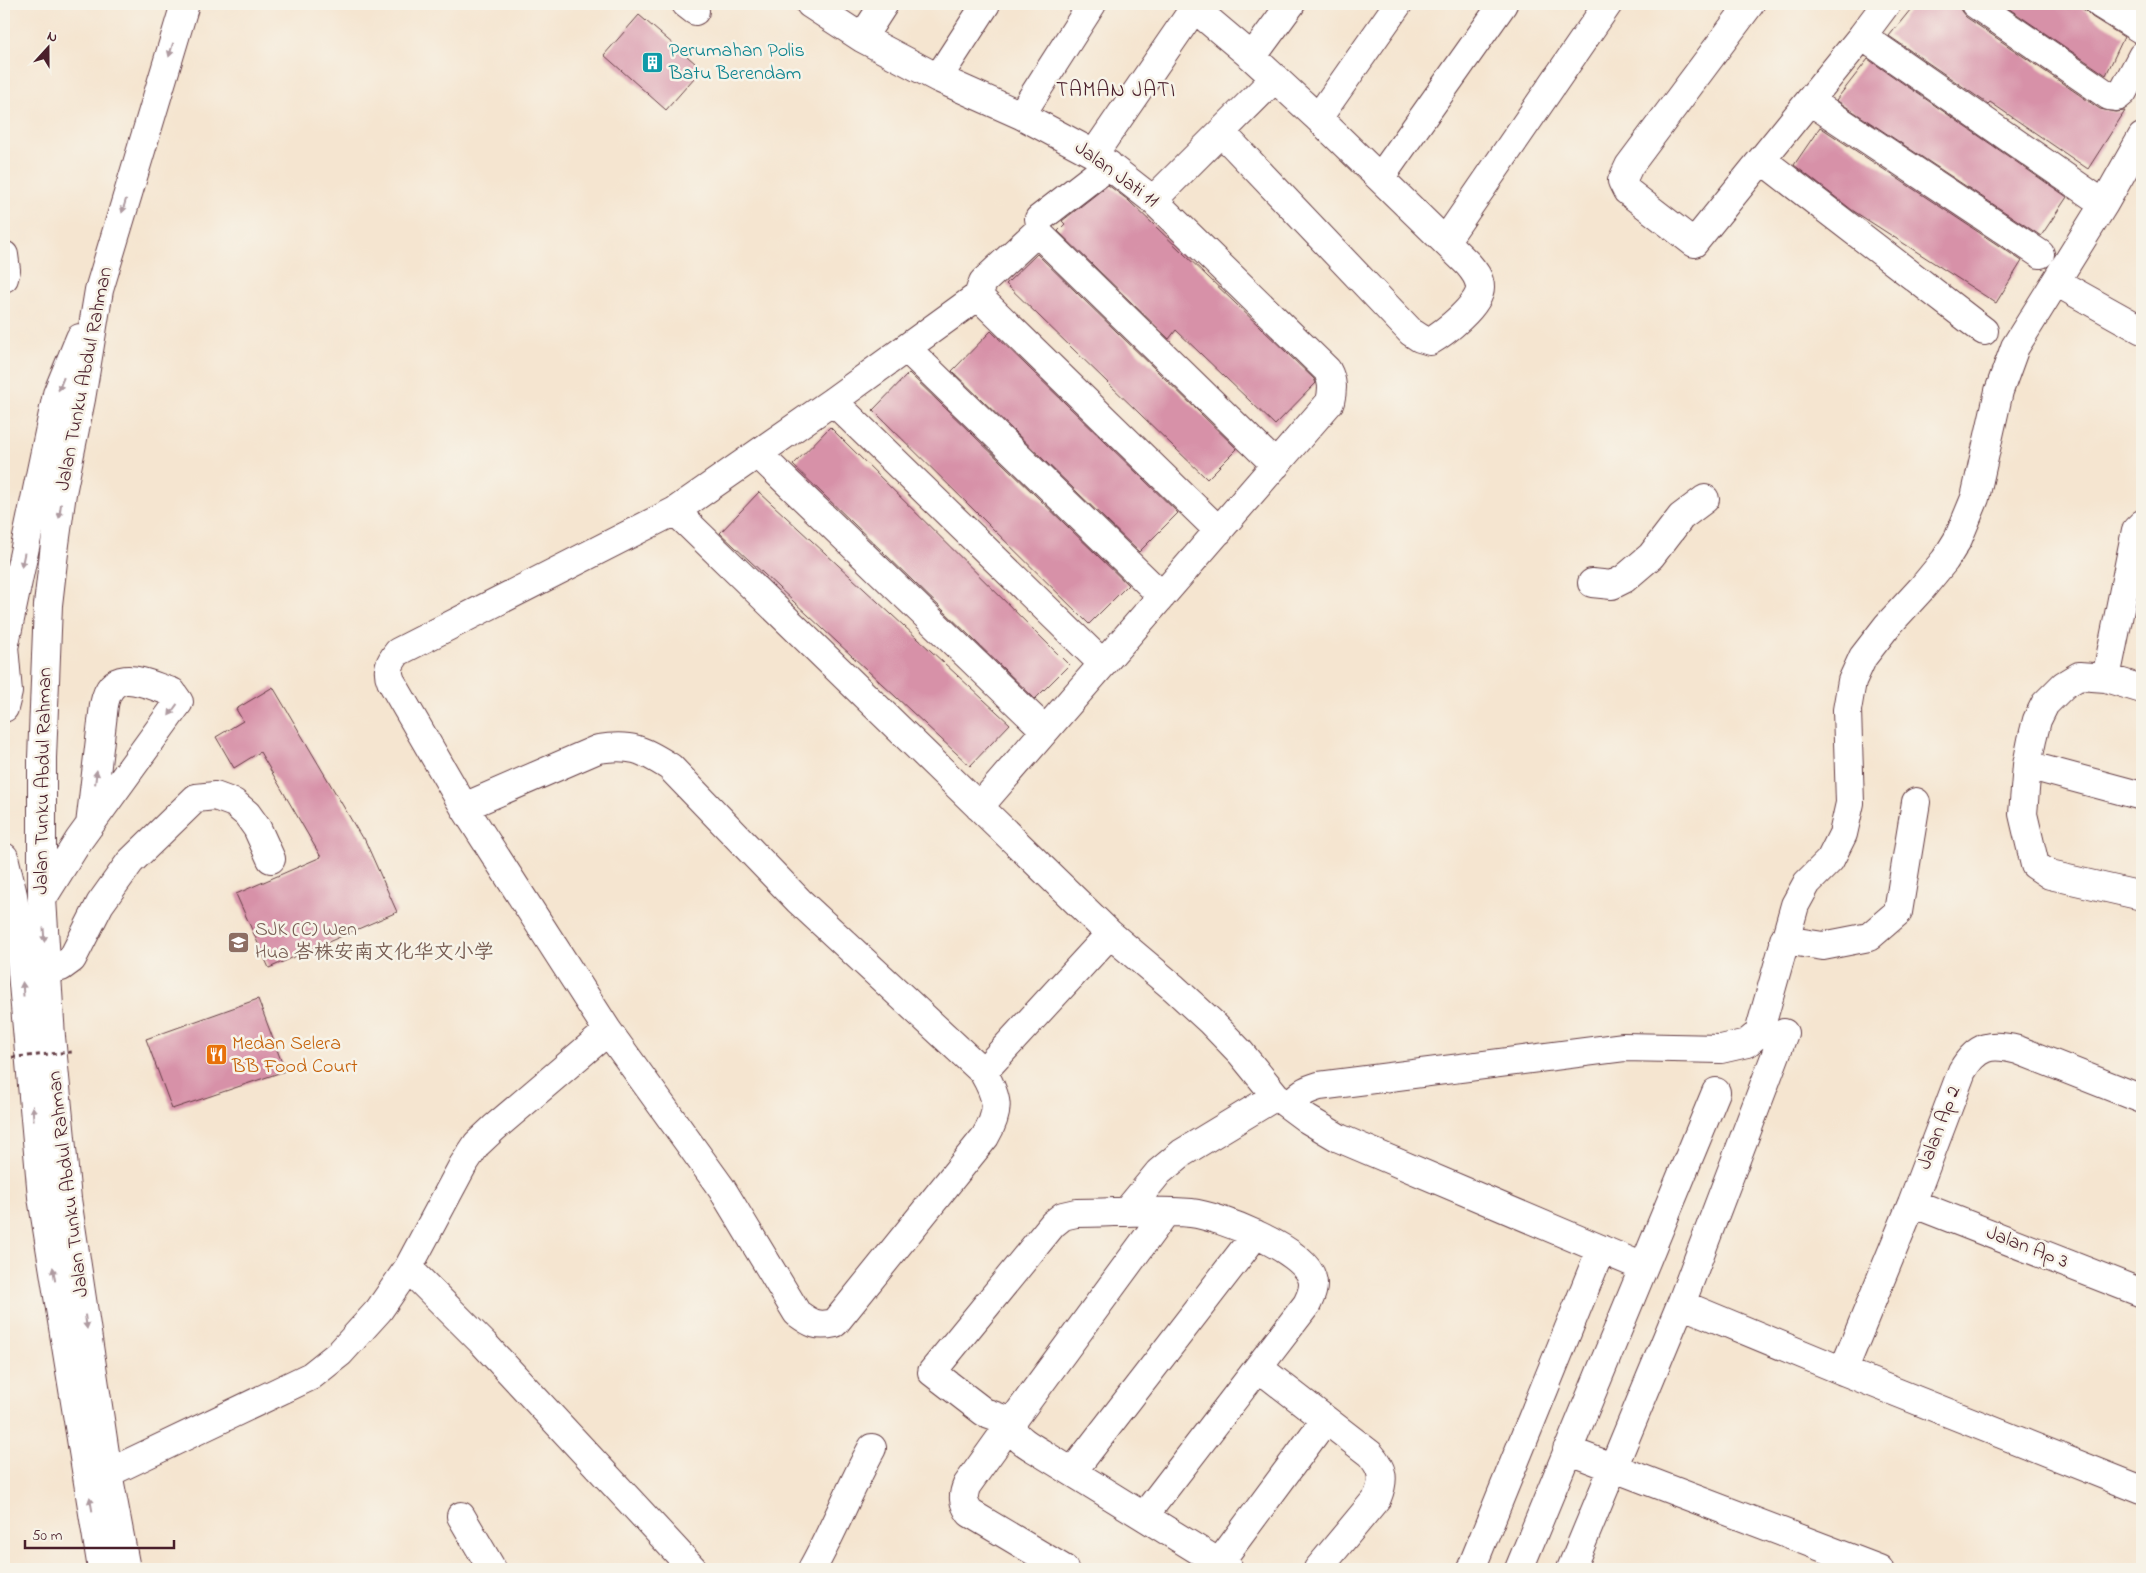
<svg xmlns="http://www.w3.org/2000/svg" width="2146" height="1573" font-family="'Indie Flower','LXGW WenKai TC',sans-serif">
	<rect width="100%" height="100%" fill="#f7f3e8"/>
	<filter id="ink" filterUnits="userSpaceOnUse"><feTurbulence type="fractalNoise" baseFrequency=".02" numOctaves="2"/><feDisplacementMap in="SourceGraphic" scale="10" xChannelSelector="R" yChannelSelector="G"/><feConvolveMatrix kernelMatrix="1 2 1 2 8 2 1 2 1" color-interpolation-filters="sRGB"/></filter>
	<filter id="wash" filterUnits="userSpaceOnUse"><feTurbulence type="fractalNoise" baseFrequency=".0096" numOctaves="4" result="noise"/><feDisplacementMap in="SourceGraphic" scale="20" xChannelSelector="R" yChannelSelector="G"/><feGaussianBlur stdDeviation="1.12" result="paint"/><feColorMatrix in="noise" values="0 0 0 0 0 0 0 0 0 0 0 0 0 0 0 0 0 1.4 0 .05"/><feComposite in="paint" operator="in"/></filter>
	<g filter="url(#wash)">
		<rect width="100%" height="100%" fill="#f5e5d0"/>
		<g id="blocks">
			<path fill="#d791a8" d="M1915 4H1960L1961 11 1966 17 2100 109 2115 112 2125 111 2088 169 1990 102 1988 104 1889 36Z
				M2002 4H2074L2086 11 2092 17 2124 37 2106 75Z
				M639 15 702 69 666 110 604 55Z
				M1868 59 2067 197 2041 236 1836 100Z
				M1820 127 2022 261 1996 303 1852 210 1794 165Z
				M1108 185 1128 200 1314 379 1316 383 1275 425 1176 330 1169 339 1058 231 1065 224 1062 221Z
				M1037 254 1237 449 1207 479 1006 284Z
				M991 331 1178 513 1139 552 952 371Z
				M909 373 1128 585 1089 624 873 410Z
				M830 427 1069 665 1035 699 793 465Z
				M759 492 1010 724 970 766 720 533Z
				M273 687 362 838H364L397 912 269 968 236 894 321 857 260 752 234 768 216 737 243 721 236 709Z
				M258 999 285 1071 172 1109 146 1039Z"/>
		</g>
	</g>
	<g filter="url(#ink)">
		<use href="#blocks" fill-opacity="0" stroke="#643d44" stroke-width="1"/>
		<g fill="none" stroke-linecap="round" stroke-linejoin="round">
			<defs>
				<path id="minor" d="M686 4 695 11
					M810 4 862 38 938 78 1021 115 1094 154 1153 200 1327 370C1333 381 1333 389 1330 402L979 807
					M1750 4 1629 166 1622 181 1627 191 1694 243 1862 36 1886 4
					M1975 4 2109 96 2117 97 2123 92 2142 56
					M2100 4 2142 30
					M1194 8 1252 57 1318 118 1468 264C1474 271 1480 278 1480 288 1480 305 1444 333 1430 341L1420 338 1411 332 1221 132
					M1862 36 2104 204
					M862 38 884 4
					M1252 57 1291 4
					M938 78 986 4
					M1810 101 2040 254
					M1021 115 1092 4
					M1318 118 1398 4
					M1094 154 1197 4
					M1762 160 1984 331
					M1380 178 1503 4
					M1153 200 1275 78
					M1039 219 1109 165
					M1446 240 1608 4
					M4 255 6 270 4 278
					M2056 282 2142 330
					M978 296 1219 531
					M906 348 1162 596
					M833 401 1103 664
					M758 454 1045 730
					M675 511 1110 934 1174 988 1211 1022 1240 1052 1276 1096 1307 1119 1339 1138 1643 1267
					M1592 583 1612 585 1624 579 1651 556 1681 517 1705 499
					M2106 678 2136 530 2142 524
					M2142 689 2106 678 2079 676 2064 685 2045 704 2037 720 2032 740 2027 765 2023 814 2035 865 2050 875 2142 896
					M2027 765 2142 796
					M464 807 598 749C631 744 642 749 670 767L799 901 983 1072C998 1098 1001 1110 985 1137L835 1323C817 1327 812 1324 797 1313L722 1189 608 1031 464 807 391 681C386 669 390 662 398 652L675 511 833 401 978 296 983 282 1037 232 1276 465
					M42 899 79 840 179 702 172 692C145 684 112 664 104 705L90 825
					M1784 940 1823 946 1869 937 1898 912 1916 802
					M46 970 61 967 72 959 100 904 130 862 196 798 215 796 234 803 247 814 257 828 271 859
					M983 1072 1110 934
					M1290 1105C1299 1094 1305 1090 1319 1086L1624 1047 1721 1049 1747 1043 1759 1033 1795 905 1807 883 1830 860 1843 834 1850 803 1847 710 1852 681 1863 657 1887 626 1922 588 1945 560 1958 539 1975 498 1999 391 2015 347 2104 204 2142 137
					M1912 1203 2142 1293
					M1126 1212 1159 1172 1182 1153 1276 1096
					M1166 1212 1012 1422C1011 1438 1031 1446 1043 1454L1229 1569
					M408 1268 484 1344 693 1569
					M1681 1304 1843 1371 2142 1490
					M1259 1368 1370 1454C1383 1469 1385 1479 1377 1498L1318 1569
					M1843 1371 1912 1203 1962 1071C1977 1045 1991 1043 2018 1050L2142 1099
					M1567 1450 1879 1569
					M1073 1471 1256 1234
					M108 1473 311 1376 340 1353 379 1310 408 1268 463 1165 477 1144 494 1128 608 1031
					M461 1516 492 1569
					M1219 1563 1325 1420
					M812 1569C834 1530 850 1488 872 1448
					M1064 1569 970 1513C963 1503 962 1496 967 1485L1012 1422 984 1412 932 1372 1053 1224 1063 1216 1076 1213C1114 1213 1153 1209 1191 1213 1219 1216 1304 1249 1312 1278 1315 1287 1311 1296 1307 1304L1144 1516
					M1471 1569 1601 1249
					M1519 1569 1716 1092
					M1571 1569 1681 1304 1784 1033"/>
				<path id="major" d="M4 648 57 394 80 338
					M4 708 8 692 4 646
					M4 857 13 895 20 950 42 1197 102 1569
					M126 1569 108 1473 67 1199 51 1037 42 899V758L48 605 55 544 62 493 81 399 99 290 185 4"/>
			</defs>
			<use href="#minor" stroke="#643d44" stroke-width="30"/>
			<use href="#major" stroke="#643d44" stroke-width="30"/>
			<use href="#minor" stroke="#fff" stroke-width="28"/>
			<use href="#major" stroke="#fff" stroke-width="28"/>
			<path stroke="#643d44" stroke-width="3" stroke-dasharray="4 4" stroke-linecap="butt" d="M4 1058 72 1052"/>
		</g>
		<defs><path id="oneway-solid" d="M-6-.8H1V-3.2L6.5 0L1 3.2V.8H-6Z" transform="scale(1.25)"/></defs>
		<g fill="#ae9aa0">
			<use href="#oneway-solid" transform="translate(171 50) rotate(107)"/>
			<use href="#oneway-solid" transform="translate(124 206) rotate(107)"/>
			<use href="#oneway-solid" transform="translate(61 384) rotate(112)"/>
			<use href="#oneway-solid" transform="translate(60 511) rotate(98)"/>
			<use href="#oneway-solid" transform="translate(23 560) rotate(102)"/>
			<use href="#oneway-solid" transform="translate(173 710) rotate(126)"/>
			<use href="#oneway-solid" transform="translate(96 777) rotate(-83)"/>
			<use href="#oneway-solid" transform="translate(44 935) rotate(86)"/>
			<use href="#oneway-solid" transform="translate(23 989) rotate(-94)"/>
			<use href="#oneway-solid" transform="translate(33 1113) rotate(-95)"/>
			<use href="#oneway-solid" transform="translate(54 1274) rotate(-99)"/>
			<use href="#oneway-solid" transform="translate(86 1322) rotate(82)"/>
			<use href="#oneway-solid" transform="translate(91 1504) rotate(-100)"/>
		</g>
	</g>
	<defs>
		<symbol id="building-square" viewBox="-11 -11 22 22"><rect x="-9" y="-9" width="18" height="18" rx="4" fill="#0f9aa8" stroke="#f7f3e8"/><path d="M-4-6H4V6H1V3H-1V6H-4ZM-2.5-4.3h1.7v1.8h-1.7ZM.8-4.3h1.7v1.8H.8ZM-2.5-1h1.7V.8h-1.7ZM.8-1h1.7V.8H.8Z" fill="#fff"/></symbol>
		<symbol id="school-square" viewBox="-11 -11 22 22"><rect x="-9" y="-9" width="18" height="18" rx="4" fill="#8d6e63" stroke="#f7f3e8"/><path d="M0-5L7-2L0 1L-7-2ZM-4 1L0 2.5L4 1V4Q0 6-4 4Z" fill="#fff"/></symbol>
		<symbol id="restaurant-square" viewBox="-11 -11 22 22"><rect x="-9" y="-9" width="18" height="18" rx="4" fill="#e8710a" stroke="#f7f3e8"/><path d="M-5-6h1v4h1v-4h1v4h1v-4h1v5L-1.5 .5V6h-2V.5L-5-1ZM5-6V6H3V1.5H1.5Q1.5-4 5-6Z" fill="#fff"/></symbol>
	</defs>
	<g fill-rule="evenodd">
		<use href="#building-square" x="640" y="50" width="25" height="25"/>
		<use href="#school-square" x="226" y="930" width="25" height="25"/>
		<use href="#restaurant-square" x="204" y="1042" width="25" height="25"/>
	</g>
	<g text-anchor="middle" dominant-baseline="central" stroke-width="5" stroke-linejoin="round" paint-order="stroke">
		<g font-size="20" fill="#0d838f" stroke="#f7f3e8" text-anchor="start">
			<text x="669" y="51">Perumahan Polis<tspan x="669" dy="23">Batu Berendam</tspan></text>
		</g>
		<g font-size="20" fill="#4a1f2b" stroke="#f7f3e8">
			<text transform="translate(1116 175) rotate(36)">Jalan Jati 11</text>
			<text transform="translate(85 379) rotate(-79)">Jalan Tunku Abdul Rahman</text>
			<text transform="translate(44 781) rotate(-89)">Jalan Tunku Abdul Rahman</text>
			<text transform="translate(1940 1128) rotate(-69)">Jalan Ap 2</text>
			<text transform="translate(69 1184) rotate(-97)">Jalan Tunku Abdul Rahman</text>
			<text transform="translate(2027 1248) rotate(21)">Jalan Ap 3</text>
		</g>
		<g font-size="20" fill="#785e54" stroke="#f7f3e8" text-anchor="start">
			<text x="255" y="930">SJK (C) Wen<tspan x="255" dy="23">Hua 峇株安南文化华文小学</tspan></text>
		</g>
		<g font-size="20" fill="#c56008" stroke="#f7f3e8" text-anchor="start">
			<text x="232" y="1044">Medan Selera<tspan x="232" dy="23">BB Food Court</tspan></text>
		</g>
		<g font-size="21" letter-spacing="1" fill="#4a1f2b" stroke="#f7f3e8">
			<text x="1116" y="91">TAMAN JATI</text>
		</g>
	</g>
	<rect width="2146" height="1573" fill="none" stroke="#f7f3e8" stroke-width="20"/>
	<g transform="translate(48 48) rotate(21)" stroke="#f7f3e8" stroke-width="4" paint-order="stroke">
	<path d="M0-4L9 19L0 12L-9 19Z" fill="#4a1f2b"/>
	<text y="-8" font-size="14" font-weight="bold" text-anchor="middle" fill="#4a1f2b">N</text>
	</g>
	<path d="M25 1540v8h149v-8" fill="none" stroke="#4a1f2b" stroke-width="2.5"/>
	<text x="32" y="1540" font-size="15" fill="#4a1f2b" stroke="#f7f3e8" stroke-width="4" paint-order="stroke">50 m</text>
</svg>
